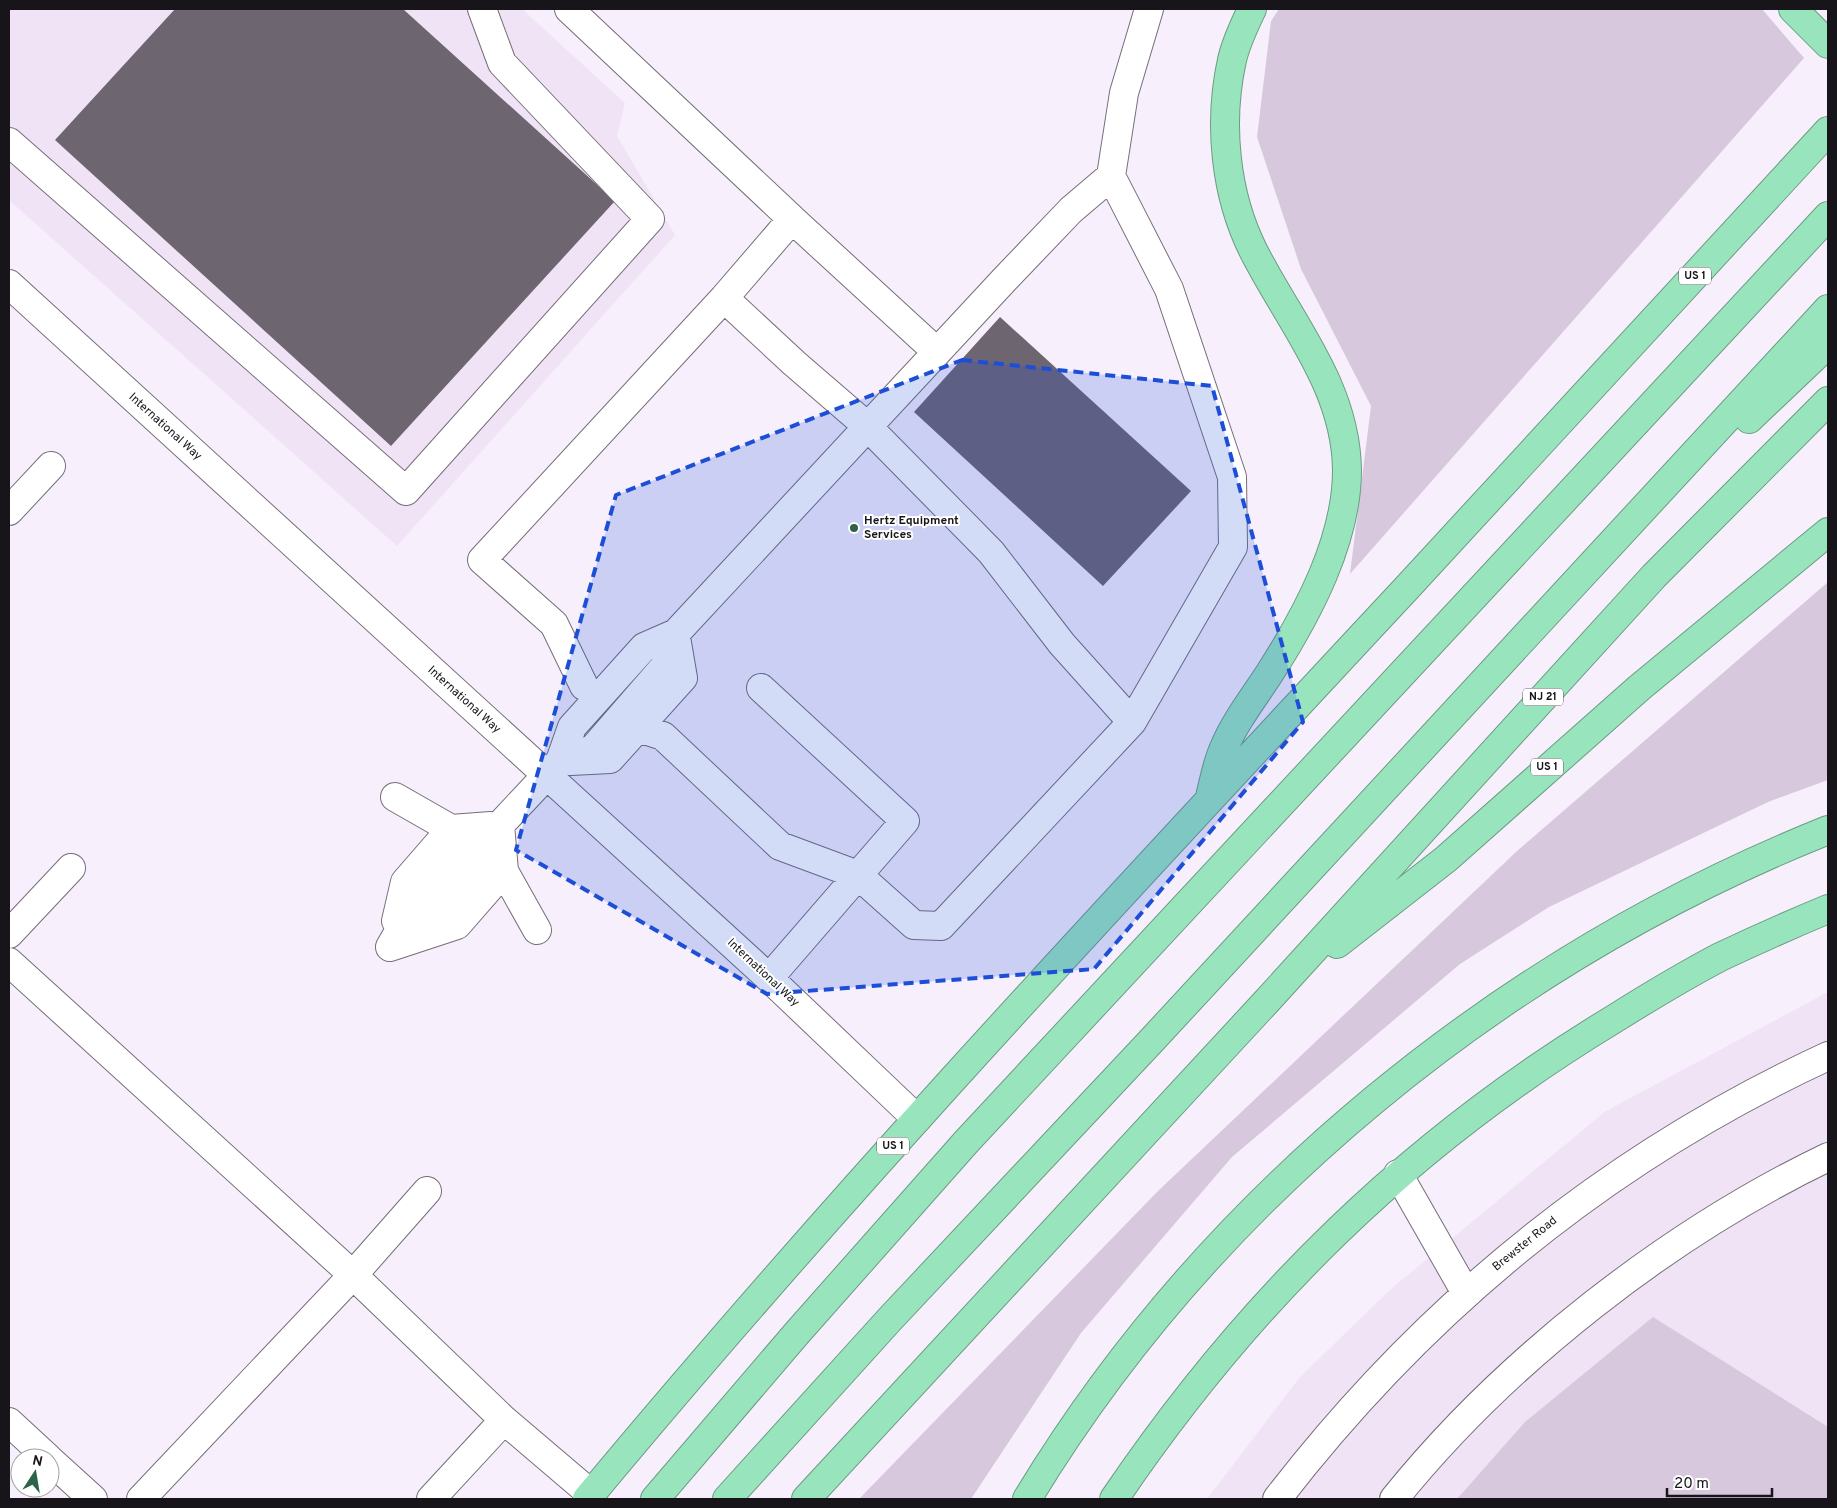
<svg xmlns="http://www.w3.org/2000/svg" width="1837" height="1508" font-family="Overpass,sans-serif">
	<rect width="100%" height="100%" fill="#f7effb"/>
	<path fill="#f0e3f5" d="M9 9H522L625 103 617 136 675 235 397 546 9 200Z
		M1828 992V1499H1207L1300 1377 1392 1288 1606 1111Z"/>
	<path fill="#d8c8de" d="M1279 9H1762L1804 58 1350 574 1371 406 1301 269 1257 137 1271 21Z
		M1828 582V780L1768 802 1549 907 1460 964 1232 1157 1081 1333 971 1499H859L1158 1191 1516 852Z
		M1653 1317 1828 1427V1499H1457L1525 1422Z"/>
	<path fill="#6d6570" d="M175 9H403L615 201 391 446 55 140Z
		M1000 317 1191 491 1103 586 914 412Z"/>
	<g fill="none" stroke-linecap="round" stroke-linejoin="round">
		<defs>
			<path id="minor" d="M569 9 792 219 724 298 482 560 554 624 584 686
				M9 142 406 491 650 219 502 63 482 9
				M792 219 937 352
				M9 284 769 978 917 1119
				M724 298 794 363 867 426 991 552 1062 644 1132 722
				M9 511 51 466
				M761 688 905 821 769 978
				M638 728 663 736 780 846 858 875 914 925 941 926 1132 722 1233 547 1232 477 1169 289 1111 176 1124 93 1149 9
				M560 761 572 727 644 647 676 633 1005 279 1071 210 1111 176
				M571 761 610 759 683 678 676 637
				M395 797 451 829
				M504 871 537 930
				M396 921 405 882 451 829 491 826
				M410 933 441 910 486 862 498 829
				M9 934 71 868
				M390 947 421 893 467 842 500 825 560 761 593 749 665 666 676 633
				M390 947 457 925 504 871 500 825
				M9 962 353 1275 141 1499
				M1398 1174 1466 1293
				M427 1191 353 1275 504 1420 431 1499
				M504 1420 591 1494
				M9 1422 48 1458
				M50 1460 93 1499
				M1277 1499C1425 1307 1607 1158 1828 1056
				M1394 1499C1505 1361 1668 1234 1828 1157"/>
			<path id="highway" d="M1793 9 1828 44
				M1749 419 1828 344
				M1210 797C1214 781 1217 763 1224 748 1235 721 1255 696 1271 671 1308 613 1347 540 1347 470 1346 386 1290 323 1254 252 1225 195 1218 123 1232 60 1236 42 1244 26 1252 9
				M1337 944 1446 859 1639 688 1828 532
				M587 1499C838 1197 1107 910 1375 622 1527 459 1678 295 1828 131
				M655 1499 797 1333 967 1141 1828 216
				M727 1499 890 1319 1153 1039 1828 309
				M806 1499 1266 1002 1654 576 1828 401
				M1027 1499C1210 1197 1501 961 1828 830
				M1114 1499C1248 1301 1409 1143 1614 1019 1649 997 1684 976 1720 957 1756 940 1792 924 1828 909"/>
		</defs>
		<use href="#minor" stroke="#756d78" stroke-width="30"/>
		<use href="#highway" stroke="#6b9c84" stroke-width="30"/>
		<use href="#minor" stroke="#fff" stroke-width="28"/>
		<use href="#highway" stroke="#98e5bd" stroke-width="28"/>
	</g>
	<path fill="#1d4ed8" fill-opacity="0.2" stroke="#1d4ed8" stroke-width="4" stroke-dasharray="10 6" stroke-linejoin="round" d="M962 360 1212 386 1303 722 1094 969 767 994 516 850 616 495Z"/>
	<circle fill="#2d6349" stroke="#fff" stroke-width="2" cx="854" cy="528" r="5"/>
	<g text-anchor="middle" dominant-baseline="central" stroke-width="4" stroke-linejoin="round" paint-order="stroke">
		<g fill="#fff" stroke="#5d5b5e" stroke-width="1">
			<rect x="1679" y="267.5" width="32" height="17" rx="4"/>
			<rect x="1523" y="688.5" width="40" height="17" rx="4"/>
			<rect x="1531" y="758.5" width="32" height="17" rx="4"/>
			<rect x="877" y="1137.5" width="32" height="17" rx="4"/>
		</g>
		<g font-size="11" font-weight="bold" fill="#171519">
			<text x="1695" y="276">US 1</text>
			<text x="1543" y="697">NJ 21</text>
			<text x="1547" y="767">US 1</text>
			<text x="893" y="1146">US 1</text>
		</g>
		<g font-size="12" fill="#171519" stroke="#fff">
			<text transform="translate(165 427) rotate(42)">International Way</text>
			<text transform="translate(464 700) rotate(42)">International Way</text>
			<text transform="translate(763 973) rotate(43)">International Way</text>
			<text transform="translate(1525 1244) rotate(-39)">Brewster Road</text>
		</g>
		<g font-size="12" font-weight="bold" fill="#171519" stroke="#fff" text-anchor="start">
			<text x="864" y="521">Hertz Equipment<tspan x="864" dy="14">Services</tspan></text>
		</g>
	</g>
	<rect width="1837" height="1508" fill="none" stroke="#171519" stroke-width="20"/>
	<g transform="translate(35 1473) rotate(12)"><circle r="24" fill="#ffffff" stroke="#a2a1a3"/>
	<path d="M0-4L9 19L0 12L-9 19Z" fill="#2d6349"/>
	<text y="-8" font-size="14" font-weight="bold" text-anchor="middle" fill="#171519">N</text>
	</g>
	<path d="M1667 1488v8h105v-8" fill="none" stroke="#171519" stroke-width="2.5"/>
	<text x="1674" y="1488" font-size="15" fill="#171519" stroke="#ffffff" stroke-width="4" paint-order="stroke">20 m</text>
</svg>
